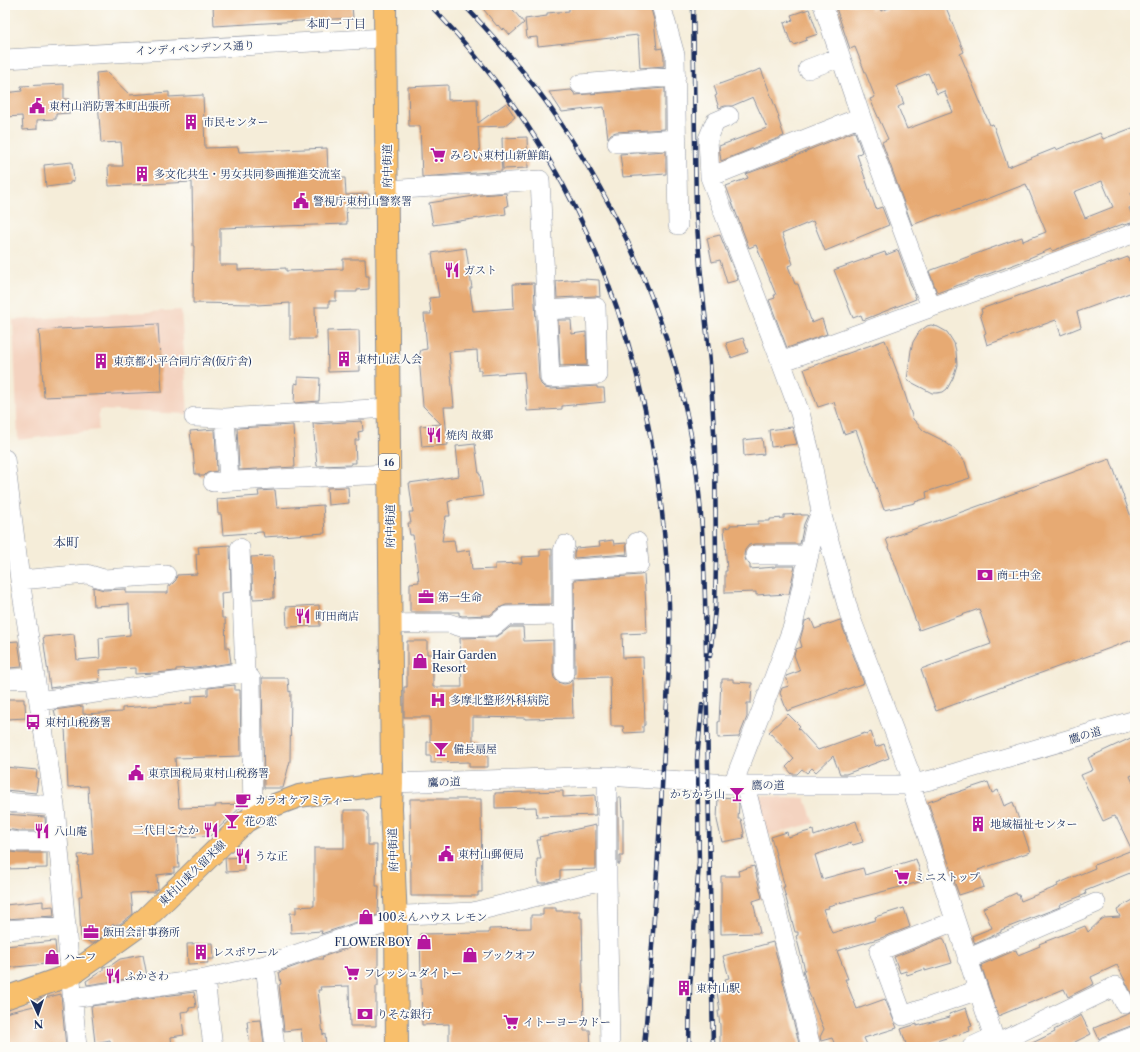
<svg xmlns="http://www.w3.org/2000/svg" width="1140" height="1052" font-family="'Libre Caslon Text','Noto Serif JP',serif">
	<rect width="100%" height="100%" fill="#fdfcf7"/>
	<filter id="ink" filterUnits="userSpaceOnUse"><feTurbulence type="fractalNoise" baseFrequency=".025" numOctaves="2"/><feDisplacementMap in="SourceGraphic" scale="8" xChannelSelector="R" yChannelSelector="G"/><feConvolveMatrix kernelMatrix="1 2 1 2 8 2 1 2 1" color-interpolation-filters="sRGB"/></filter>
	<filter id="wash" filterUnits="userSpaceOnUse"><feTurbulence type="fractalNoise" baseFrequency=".012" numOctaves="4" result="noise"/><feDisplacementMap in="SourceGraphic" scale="16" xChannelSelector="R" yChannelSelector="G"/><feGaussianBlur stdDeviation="0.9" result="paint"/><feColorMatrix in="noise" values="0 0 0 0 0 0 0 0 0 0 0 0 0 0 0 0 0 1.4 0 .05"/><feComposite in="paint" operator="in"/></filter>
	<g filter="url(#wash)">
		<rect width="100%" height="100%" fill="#f5edd9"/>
		<path fill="#f4d3c0" d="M181 310 188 414 99 410 98 430 18 440 13 320Z
			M750 795 805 798 814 823 761 837Z"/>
		<g id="blocks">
			<path fill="#e7aa73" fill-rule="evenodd" d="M213 5H352L353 18 214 26Z
				M480 5H509L524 23 510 35 504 28 502 30 498 25 497 26Z
				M598 5H650L654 20 657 49 662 48 664 57V66L640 68 638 35 538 46 537 37 527 38 525 19 547 16V13L569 11V8Z
				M835 5H870L871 9 879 6 881 11 897 5H945L964 52 960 54 990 125 993 124 1008 167 1056 148V150L1075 142V143L1100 133 1103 139 1135 127V192L1131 193 1135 203V206L1129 208 1135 222 1124 225 1123 224 1052 251 1051 249 1029 258V259L937 293 929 271 1022 237 1023 241 1046 232 1026 184 969 206 939 216V215L912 225 882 142 888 139 870 99 875 97 855 47 850 49ZM928 73 937 94 944 91 953 112 907 129 898 107 904 104 897 86ZM1102 181 1113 207 1085 218 1074 192Z
				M809 9 818 34 806 38 807 40 794 45 793 43 791 44 784 23 793 20 791 15Z
				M761 69 779 117 778 118 784 136 721 161 719 146 767 128 753 97 732 106H725L719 108 715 96 717 95 714 86Z
				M106 72 130 95 169 92V97L203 95 205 148 238 147 239 152 327 148 328 173H337V178H345L346 195 369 194V207H346L347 224 220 228V265H238V270L286 268V271L343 269V259H365L366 276H369V289L357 290V292H336V301H329V307H315L316 339H290V303L257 305V304L193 303 194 246H193L192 182 109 186 108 166H123L121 142 101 143 96 73Z
				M64 84V99H69L70 113 56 114V119L37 120V129L23 130 22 116 5 117V93L22 91 21 86Z
				M448 85V100L477 99 478 123 506 103 515 117 504 126 478 127 480 159 501 158 502 171 422 177 420 126H409L408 87Z
				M665 88V129L616 132 611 134 608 138 604 107 562 112 549 92 571 90 574 93 575 95Z
				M853 132H855L862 152 857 155 876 209 882 207 889 225 825 251 813 221 782 234 793 264 788 266 795 284H798L812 323 822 319 827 334 787 348 769 300 775 298 774 295H776L756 245 749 248 726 186 748 178 746 174 806 152V151Z
				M527 137 528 168 503 169 502 138Z
				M666 151V174L623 177 620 154Z
				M72 162 74 181 70 182V184L46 187 44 165Z
				M506 193 508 206 505 207 506 214 433 225 429 203 481 195Z
				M720 235 738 280 727 283 720 260 712 262 707 238Z
				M466 248 472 288H470L473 311 514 308 513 284 534 283 539 379 541 384 545 388 551 389 597 386V388H604L605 402 562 406V409L527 411 524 372 481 375V370H478L477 350 449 352 454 407H444L448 445 422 447 420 426 441 424 423 406 419 356 421 350 427 349 424 314H431L429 298 439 297 432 253Z
				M898 250 916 299 863 320 861 315 853 318 834 270 885 252 886 255Z
				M1128 257 1129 261 1131 260 1135 271V291L1077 312 1081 327 1061 335 1056 320 987 345 984 334 986 333 980 314 982 313 981 309Z
				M583 279 599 280 600 297 595 296 557 298 556 281Z
				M558 320H571L572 334 586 332 587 365 560 366Z
				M158 324 162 392 44 397 39 330Z
				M931 325 938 327 947 332 954 343 956 351 957 365 953 378 947 389 943 392 937 393H932L907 380 911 350 913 342 919 332 927 326Z
				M359 330 360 371 328 372 327 331Z
				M743 338 748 352 731 358 726 343Z
				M885 340 901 382 913 419 924 431 942 440 956 450 965 462 970 478 926 492 927 498 915 502V503L884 510 856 430 844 434 834 402 818 407 804 369Z
				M298 377 320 378 319 401 294 403 295 383 298 384Z
				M362 421 363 431 358 432 359 440H355L356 463H351V465L317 466 313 424Z
				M293 425 295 467 239 470 237 428Z
				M792 427 797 444 771 447 769 430Z
				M215 429 217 471 207 473 204 476H199V474H195L193 450H192L190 431Z
				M762 438 764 454 744 456 743 440Z
				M475 444 479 474H480L483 496 451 500V501L448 502 450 516H446L442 541 454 540 456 552 470 550 472 570 495 569V564L522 563 521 557 540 556V550L552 549V604L506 605 499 608 490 615 462 616 459 615V612H410V583L419 582 413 535H410L408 523H411L409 512H413L409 483 459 476 456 446Z
				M1110 459 1135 528V639L936 711 921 669 991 644 979 609 919 630 886 539Z
				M348 487 349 503 328 505 327 488Z
				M275 490 277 508 323 505 325 533 264 537 263 532H261L223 535 221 514H218L217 499 259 496 258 491Z
				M801 514V515H808L804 524 800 544H755L749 545 745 550 744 555 746 561 750 565V569L775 567V566H795L789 594 770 595V594L756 595V592L725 593V571H727L724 528 730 527V525L758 524V521H770V519L784 518V515Z
				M613 540 614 544 626 543 627 554 574 558V553L576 548 600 546 599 542Z
				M230 545 231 592 221 593 222 618H225L226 648H229L231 663 196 668 176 669V671L156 673 135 674V668L99 670 100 681 50 688 43 637 74 634 77 660 100 658 99 638 130 635 129 604 94 606 93 587 104 590 126 589V593H168V586L172 584 176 580 177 575 197 574 196 554H199L198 547Z
				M273 556 274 598 253 599 251 557Z
				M644 574 646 607 647 633 622 634 623 658 643 657 645 725 643 726V732L624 733 623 726H611L610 677 574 678 575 673 574 580 640 575Z
				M319 605 320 626 287 627 286 607Z
				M811 619 815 629 840 620 864 683 787 711 780 693 782 688 789 686 786 676 800 671 794 655 796 649 802 647 800 640 805 621Z
				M510 627H523L524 641 553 640V673L554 678 558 682 564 684 569 683 572 680 573 718 525 719V718L473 717V741L481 742V750H488V767H469V762L431 763V756H427V742H430V717H404V687H407V641H427V654H433V687H462L460 638 495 637 501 634Z
				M18 641 22 667 9 668 8 664H5V642Z
				M262 678H288L289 692 291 691 290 761 283 788H264Z
				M722 679H733V682L752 683 751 703H747V717L739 737 718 738V722H719L721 682H722Z
				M235 685V690H240L241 756 175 758 179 808 216 807 215 805 242 804V806L210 836 177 837 179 868H174V873L157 875 158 889 155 890V892L131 893 133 914 120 924 112 925V930L94 943H91L81 937 79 896H82L78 863H79L78 855 93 854 90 808H89L88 786 68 787 65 727 59 728 54 710 83 706V714L122 712V708L192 703V696L208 695V688Z
				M8 699H24V703H25L26 718 7 719Z
				M788 714 800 726 798 728 818 750 865 733 866 734 871 732 876 747 884 744 889 758 846 774H840L833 756 816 772 812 768 807 773 802 769 797 774H792L786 767 794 759 769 732Z
				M1135 736V774L1130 776 1135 787V871L1085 891 1086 894 1059 905 1060 907 1001 930V932L975 944 972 936 992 928 983 908 1016 893 1017 895H1019L1021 901 1058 886 1057 884 1095 868 1094 865 1132 850 1117 819H1116L1114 816 1103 821 1081 775 1093 770 1088 758Z
				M5 767 37 770 36 778H38L36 793 5 790Z
				M988 782 992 793 998 790 1004 806 1013 802 1030 852 978 870 984 887 959 895 954 881 956 880 945 854 928 802Z
				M563 791V797L595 795 596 815 537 817 536 807 495 808V793Z
				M618 797H621L622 816H623V856H620V864H618Z
				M718 797 737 798 739 804 738 819H741L744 833 743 835 744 838 722 842 717 820Z
				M410 799H481L482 892H478V896H411Z
				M344 810H364L368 815V845H377L376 886H379L378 915 321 934 322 931 291 933 290 913H296V907L314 906V848H344Z
				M5 814 45 817 46 831H20L5 829Z
				M856 821 863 842 853 845 851 843 815 855 822 879 863 868 865 875 916 859 923 881 828 906 829 908 823 909 832 933 876 920 875 917 904 908 910 927 881 938 837 951 848 979H845L857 1009 885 999 897 1028 864 1038 868 1047H836L832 1038 821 1041 820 1037 824 1029 808 991 803 970H805L796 936 798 935V932H795L783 887H785L771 837 787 832 788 837 813 830 814 836Z
				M596 825V869L560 870V879L546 883H538L537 859H541L537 840H540L539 837Z
				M5 851 19 853H47V868L5 869Z
				M244 857V871L226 872 225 858H226Z
				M754 866 762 898 753 901 760 933 721 934V876H739L738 871Z
				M1135 899V1000L1117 965 1091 977 1094 984 1068 997 1064 989 998 1016 981 965 1016 950 1018 955 1040 946 1039 944 1085 926 1088 932 1101 920 1104 918 1120 917 1117 910 1122 907V906Z
				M43 901V907L53 906 54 916 5 919V905Z
				M543 908H556V911H580V918H582L584 1030H590L591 1047H449V1024L422 1025 420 934 489 933V929L531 928V915H543Z
				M942 938 944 939 952 963 925 971V969L907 975 906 971 900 973 894 957Z
				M375 939H378V986H376V1026H350L349 986 320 987 321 990H318L323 1035 325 1034 326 1047H303L301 1029 284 1031 280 994 279 985 281 984 279 972 315 959H323L322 957Z
				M55 941 57 963 5 968V946Z
				M773 942 800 1047H720V1025L718 1011H720L717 992 728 990 725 979 729 978 723 956Z
				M213 943 214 959H207L208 963 188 964 187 944Z
				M143 955 147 976 87 985 86 981 103 970V967L110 966 120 959Z
				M194 992 196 1007 189 1008V1011L181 1012 184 1035 171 1037 172 1047H111L110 1040 95 1043 91 1006Z
				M61 994 66 1047H10L5 1027V1013L38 1005 37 1000Z
				M966 1008 972 1026 969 1027 970 1031 923 1045 924 1047H907L901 1029 917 1024V1026L950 1017 949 1014Z
				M1135 1011V1025L1131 1026 1102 1037 1099 1039 1094 1028Z
				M1081 1015 1091 1034 1065 1047H1024L1055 1032 1054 1030Z
				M261 1020 264 1044 250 1047 247 1021Z"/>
		</g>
	</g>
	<g filter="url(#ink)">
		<use href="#blocks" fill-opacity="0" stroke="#888e9c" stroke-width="1"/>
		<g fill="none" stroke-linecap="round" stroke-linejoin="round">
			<defs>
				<path id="minor" d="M661 5 675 55 678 225
					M823 5 861 117 931 307
					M5 59 386 38
					M808 69 840 57
					M580 84 676 76
					M729 116 715 122 708 139 710 177 781 362 800 413 810 452 821 512 850 616 910 773 914 795 997 1047
					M617 143 677 139
					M710 177 861 117
					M387 190 540 180 550 378 598 375 596 307 547 310
					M781 362 1135 233
					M194 417 225 418 389 408
					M225 418 229 481
					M5 459 20 580 55 806 77 1047
					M213 482 389 474
					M755 555H809
					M563 570 639 564 637 542
					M20 580 87 574 104 579 166 575
					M390 624 448 623 461 627 494 626 506 616 564 615
					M245 672 251 679 253 817
					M564 673 563 551 565 545
					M5 679 35 678
					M39 701 245 672 240 548
					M607 776V879L610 1047
					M392 783 607 776 745 785H896L912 784 931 780 1135 720
					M733 784 769 691 793 626 815 527 821 512
					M745 785 811 1047
					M5 802 55 806
					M5 840 19 842H58
					M955 921 879 951 903 1016 978 990
					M5 930 65 926
					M967 959 1096 903
					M265 965 275 1047
					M205 979 213 1047
					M72 998 205 979 265 965 396 920 406 915 473 912 607 879
					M996 1044 1116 986 1125 1004
					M971 1047 993 1037
					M1106 1047 1135 1036"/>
				<path id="major" d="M385 5 392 783 391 808 396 920 397 1047
					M5 998 70 975 93 959 136 928 246 821 272 806 299 796 392 783"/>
			</defs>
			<use href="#minor" stroke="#888e9c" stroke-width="20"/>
			<use href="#major" stroke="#888e9c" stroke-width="24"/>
			<use href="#minor" stroke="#fff" stroke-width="19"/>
			<use href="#major" stroke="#f8bf6c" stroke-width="22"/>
			<defs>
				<path id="rail" d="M430 5C475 52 515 103 548 158 628 293 663 449 669 604 671 665 665 726 662 787 657 874 652 960 644 1047
					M464 5C497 40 529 76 556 116 624 217 675 332 694 453 707 538 705 628 707 714 709 825 711 936 713 1047
					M693 5 696 210 700 266 710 362 715 450 716 562 715 609 710 656
					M689 1047 690 987 699 862 697 760 702 705"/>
			</defs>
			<use href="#rail" stroke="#1b2f5e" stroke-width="4.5"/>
			<use href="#rail" stroke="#fdfcf7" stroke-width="3" stroke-dasharray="9" stroke-linecap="butt"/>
		</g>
	</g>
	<defs>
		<symbol id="civic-bare" viewBox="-9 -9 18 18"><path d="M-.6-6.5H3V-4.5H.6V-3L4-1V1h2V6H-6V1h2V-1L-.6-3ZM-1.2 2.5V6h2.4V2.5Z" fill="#b5179e" stroke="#fdfcf7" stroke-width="2.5" paint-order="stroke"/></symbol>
		<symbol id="building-bare" viewBox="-9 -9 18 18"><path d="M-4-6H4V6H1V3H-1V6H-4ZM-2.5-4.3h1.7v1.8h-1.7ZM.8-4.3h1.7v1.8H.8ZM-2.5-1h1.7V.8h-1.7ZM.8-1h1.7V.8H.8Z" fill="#b5179e" stroke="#fdfcf7" stroke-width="2.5" paint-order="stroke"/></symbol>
		<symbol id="supermarket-bare" viewBox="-9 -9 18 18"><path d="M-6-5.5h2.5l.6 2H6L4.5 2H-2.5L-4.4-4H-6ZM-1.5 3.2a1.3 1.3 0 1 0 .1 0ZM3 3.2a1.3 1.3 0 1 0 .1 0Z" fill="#b5179e" stroke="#fdfcf7" stroke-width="2.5" paint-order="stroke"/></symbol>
		<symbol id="restaurant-bare" viewBox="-9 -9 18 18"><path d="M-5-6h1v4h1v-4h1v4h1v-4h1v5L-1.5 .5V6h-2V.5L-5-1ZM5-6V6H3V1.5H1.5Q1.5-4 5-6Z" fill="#b5179e" stroke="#fdfcf7" stroke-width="2.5" paint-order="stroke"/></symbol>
		<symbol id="bank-bare" viewBox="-9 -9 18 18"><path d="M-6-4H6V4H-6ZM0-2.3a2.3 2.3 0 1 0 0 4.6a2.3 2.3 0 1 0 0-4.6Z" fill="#b5179e" stroke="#fdfcf7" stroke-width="2.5" paint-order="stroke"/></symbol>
		<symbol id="office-bare" viewBox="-9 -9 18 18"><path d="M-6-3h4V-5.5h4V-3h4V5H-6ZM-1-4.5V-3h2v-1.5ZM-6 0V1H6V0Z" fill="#b5179e" stroke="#fdfcf7" stroke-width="2.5" paint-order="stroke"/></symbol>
		<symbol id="shop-bare" viewBox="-9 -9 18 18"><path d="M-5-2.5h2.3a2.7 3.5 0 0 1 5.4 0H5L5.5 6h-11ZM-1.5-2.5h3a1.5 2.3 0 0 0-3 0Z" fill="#b5179e" stroke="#fdfcf7" stroke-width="2.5" paint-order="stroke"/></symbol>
		<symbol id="hospital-bare" viewBox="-9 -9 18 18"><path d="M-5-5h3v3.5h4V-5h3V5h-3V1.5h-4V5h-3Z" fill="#b5179e" stroke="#fdfcf7" stroke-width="2.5" paint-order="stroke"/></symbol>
		<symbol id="bus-bare" viewBox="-9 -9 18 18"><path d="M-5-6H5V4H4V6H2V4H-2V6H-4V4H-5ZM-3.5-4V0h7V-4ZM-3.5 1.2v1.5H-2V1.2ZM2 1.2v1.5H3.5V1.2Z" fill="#b5179e" stroke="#fdfcf7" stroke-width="2.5" paint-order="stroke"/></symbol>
		<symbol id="bar-bare" viewBox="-9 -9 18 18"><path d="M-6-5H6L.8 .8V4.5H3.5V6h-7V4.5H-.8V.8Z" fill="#b5179e" stroke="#fdfcf7" stroke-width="2.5" paint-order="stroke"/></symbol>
		<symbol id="cafe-bare" viewBox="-9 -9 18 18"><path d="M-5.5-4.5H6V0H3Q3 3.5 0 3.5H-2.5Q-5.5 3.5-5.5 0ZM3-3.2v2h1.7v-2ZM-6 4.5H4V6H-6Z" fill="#b5179e" stroke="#fdfcf7" stroke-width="2.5" paint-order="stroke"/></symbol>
	</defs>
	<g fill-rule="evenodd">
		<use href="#civic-bare" x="26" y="95" width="22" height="22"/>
		<use href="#building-bare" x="180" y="111" width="22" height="22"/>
		<use href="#supermarket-bare" x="427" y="144" width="22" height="22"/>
		<use href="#building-bare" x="131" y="163" width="22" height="22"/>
		<use href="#civic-bare" x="290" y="190" width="22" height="22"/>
		<use href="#restaurant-bare" x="441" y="259" width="22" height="22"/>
		<use href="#building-bare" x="333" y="348" width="22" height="22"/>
		<use href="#building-bare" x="90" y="350" width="22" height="22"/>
		<use href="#restaurant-bare" x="423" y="424" width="22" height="22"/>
		<use href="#bank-bare" x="974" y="564" width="22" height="22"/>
		<use href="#office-bare" x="415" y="586" width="22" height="22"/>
		<use href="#restaurant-bare" x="292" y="605" width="22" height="22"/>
		<use href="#shop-bare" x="409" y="650" width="22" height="22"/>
		<use href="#hospital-bare" x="427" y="689" width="22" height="22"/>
		<use href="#bus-bare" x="22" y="711" width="22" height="22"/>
		<use href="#bar-bare" x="430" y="738" width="22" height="22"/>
		<use href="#civic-bare" x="125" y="762" width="22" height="22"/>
		<use href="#bar-bare" x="726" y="783" width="22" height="22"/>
		<use href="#cafe-bare" x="232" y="789" width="22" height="22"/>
		<use href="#bar-bare" x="221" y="810" width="22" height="22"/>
		<use href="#building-bare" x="967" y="813" width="22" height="22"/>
		<use href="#restaurant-bare" x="200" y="819" width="22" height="22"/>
		<use href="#restaurant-bare" x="31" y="820" width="22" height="22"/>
		<use href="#civic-bare" x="435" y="843" width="22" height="22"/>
		<use href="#restaurant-bare" x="232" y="845" width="22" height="22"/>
		<use href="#supermarket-bare" x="891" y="866" width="22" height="22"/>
		<use href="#shop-bare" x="355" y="906" width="22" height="22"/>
		<use href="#office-bare" x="80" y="921" width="22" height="22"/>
		<use href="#shop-bare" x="413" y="931" width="22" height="22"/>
		<use href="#building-bare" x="190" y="941" width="22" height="22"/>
		<use href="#shop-bare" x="459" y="944" width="22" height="22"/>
		<use href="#shop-bare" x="41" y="946" width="22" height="22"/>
		<use href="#supermarket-bare" x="341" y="962" width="22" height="22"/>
		<use href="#restaurant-bare" x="102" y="965" width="22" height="22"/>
		<use href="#building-bare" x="673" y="977" width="22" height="22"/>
		<use href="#bank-bare" x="354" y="1003" width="22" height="22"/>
		<use href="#supermarket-bare" x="500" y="1011" width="22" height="22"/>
	</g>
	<g text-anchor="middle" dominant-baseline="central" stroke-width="3.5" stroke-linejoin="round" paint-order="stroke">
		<rect fill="#fdfcf7" stroke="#5f6c8c" stroke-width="1" x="379" y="454" width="20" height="16" rx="3"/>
		<g font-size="10" font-weight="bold" fill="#1b2f5e">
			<text x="389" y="462">16</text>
		</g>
		<g font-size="11" fill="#1b2f5e" stroke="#fdfcf7">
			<text transform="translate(195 48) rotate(-3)">インディペンデンス通り</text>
			<text transform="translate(387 166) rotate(-90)">府中街道</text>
			<text transform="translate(390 526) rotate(-90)">府中街道</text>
			<text transform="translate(1085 735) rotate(-16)">鷹の道</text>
			<text transform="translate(444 782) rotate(-2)">鷹の道</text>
			<text x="768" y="785">鷹の道</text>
			<text transform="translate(393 850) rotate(-92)">府中街道</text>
			<text transform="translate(192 873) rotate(-44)">東村山東久留米線</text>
		</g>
		<g font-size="11" fill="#1b2f5e" stroke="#fdfcf7" text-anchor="start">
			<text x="49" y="106">東村山消防署本町出張所</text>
			<text x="203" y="122">市民センター</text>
			<text x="450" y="155">みらい東村山新鮮館</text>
			<text x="154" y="174">多文化共生・男女共同参画推進交流室</text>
			<text x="313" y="201">警視庁東村山警察署</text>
			<text x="464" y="270">ガスト</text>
			<text x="356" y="359">東村山法人会</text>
			<text x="113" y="361">東京都小平合同庁舎(仮庁舎)</text>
			<text x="446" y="435">焼肉 故郷</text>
			<text x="997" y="575">商工中金</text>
			<text x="438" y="597">第一生命</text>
			<text x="315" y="616">町田商店</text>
			<text x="432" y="655">Hair Garden<tspan x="432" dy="13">Resort</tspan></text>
			<text x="450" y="700">多摩北整形外科病院</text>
			<text x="45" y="722">東村山税務署</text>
			<text x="453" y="749">備長扇屋</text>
			<text x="148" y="773">東京国税局東村山税務署</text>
			<text x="725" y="794" text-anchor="end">かちかち山</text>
			<text x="255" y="800">カラオケアミティー</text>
			<text x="244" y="821">花の恋</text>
			<text x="990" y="824">地域福祉センター</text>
			<text x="199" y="830" text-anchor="end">二代目こたか</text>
			<text x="54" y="831">八山庵</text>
			<text x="458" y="854">東村山郵便局</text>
			<text x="255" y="856">うな正</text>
			<text x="914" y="877">ミニストップ</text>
			<text x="378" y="917">100えんハウス レモン</text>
			<text x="103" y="932">飯田会計事務所</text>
			<text x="412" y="942" text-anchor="end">FLOWER BOY</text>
			<text x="213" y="952">レスポワール</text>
			<text x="482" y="955">ブックオフ</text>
			<text x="64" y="957">ハーフ</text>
			<text x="364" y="973">フレッシュダイトー</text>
			<text x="125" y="976">ふかさわ</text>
			<text x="696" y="988">東村山駅</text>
			<text x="377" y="1014">りそな銀行</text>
			<text x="523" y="1022">イトーヨーカドー</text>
		</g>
		<g font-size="12" fill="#1b2f5e" stroke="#fdfcf7">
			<text x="336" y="23">本町一丁目</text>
		</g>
		<g font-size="13" fill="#1b2f5e" stroke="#fdfcf7">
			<text x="66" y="542">本町</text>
		</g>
	</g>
	<rect width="1140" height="1052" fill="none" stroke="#fdfcf7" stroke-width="20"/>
	<g transform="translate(38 1014) rotate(177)" stroke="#fdfcf7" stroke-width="3" paint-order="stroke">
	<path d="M0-3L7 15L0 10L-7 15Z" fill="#1b2f5e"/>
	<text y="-6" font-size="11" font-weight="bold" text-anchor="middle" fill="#1b2f5e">N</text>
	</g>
</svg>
